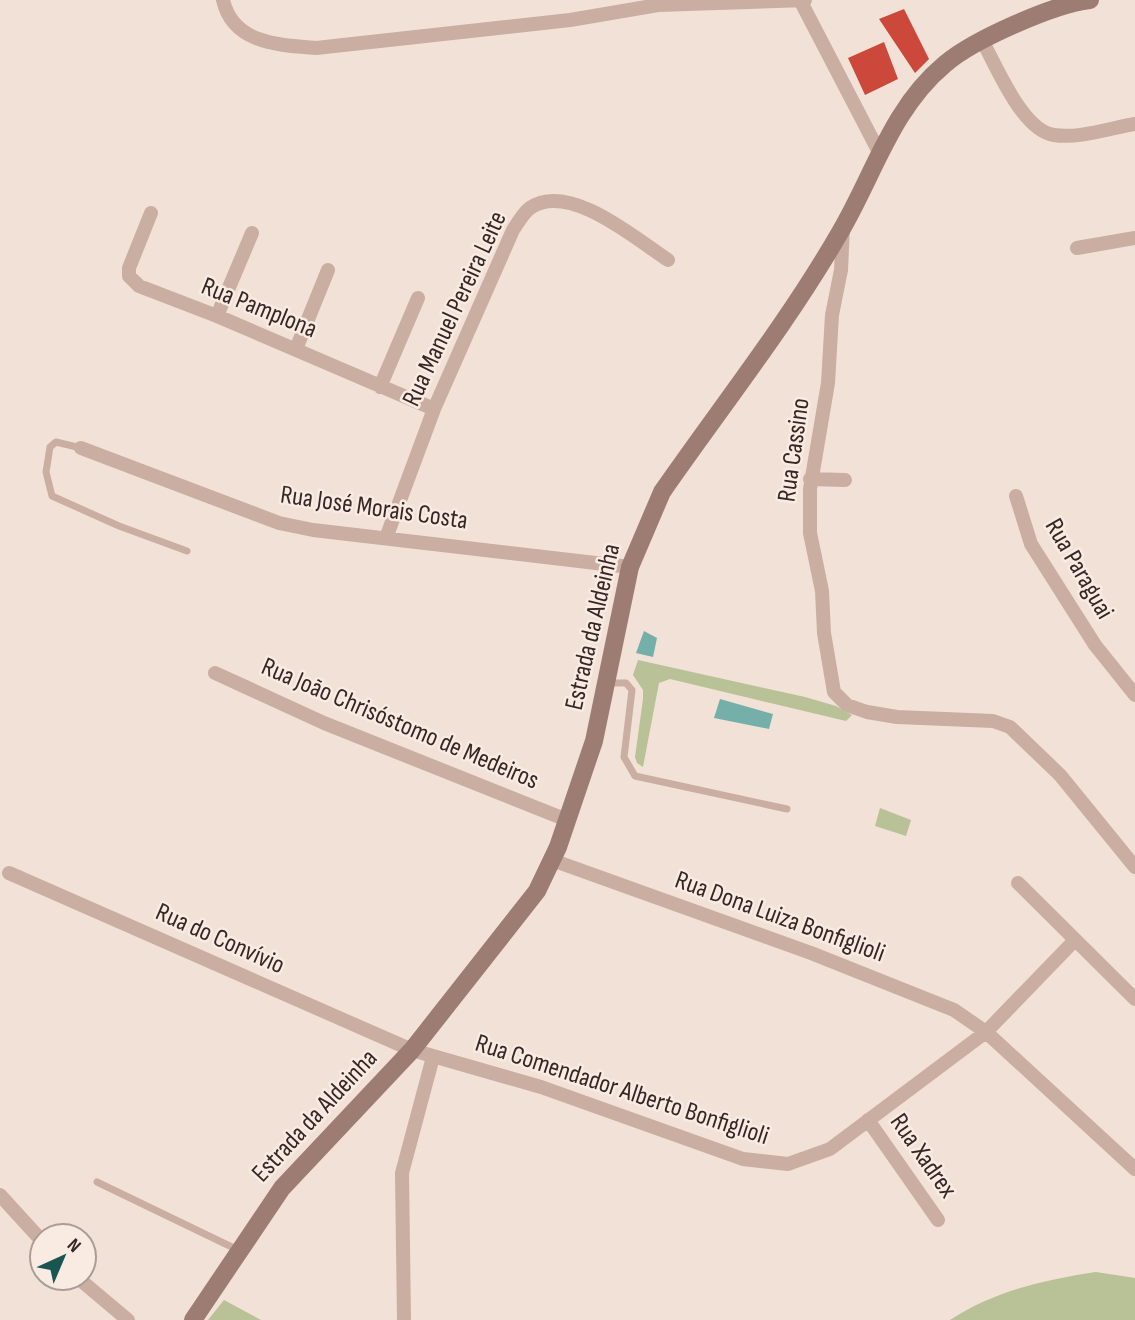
<svg xmlns="http://www.w3.org/2000/svg" width="1135" height="1320" font-family="'Sofia Sans Condensed',sans-serif">
	<rect width="100%" height="100%" fill="#f2e1d6"/>
	<path fill="#b9c196" d="M638 660 805 697 836 706 852 715 846 721 670 679 659 683 643 767 637 763 635 757 643 699V690L633 675Z
		M880 808 911 820 906 836 875 826Z
		M1096 1272 1135 1278V1320H950C994 1291 1044 1280 1096 1272Z
		M224 1300 261 1320H208Z"/>
	<path fill="#74afa9" d="M644 631 657 638 653 657 636 653Z
		M720 699 773 714 769 729 714 718Z"/>
	<path fill="#cb483b" d="M904 9 929 59 915 73 879 19Z
		M884 42 898 79 865 95 848 58Z"/>
	<g fill="none" stroke-linecap="round" stroke-linejoin="round">
		<path stroke="#caaea2" stroke-width="7" d="M81 448 56 442 50 447 46 472 52 496 119 526 187 551
			M606 683H626L632 690 624 757 635 776 787 809
			M97 1182 238 1250"/>
		<path stroke="#caaea2" stroke-width="14" d="M223 0C233 44 279 45 316 48L570 20 658 5 805 0
			M800 0 879 152
			M983 42C997 68 1023 131 1054 135 1079 139 1110 128 1135 124
			M151 213 129 268V276L139 286 217 316 434 409
			M843 228 841 270 832 315 828 383 810 489V533L822 591 824 633 834 692 847 705 867 712 897 717 993 721 1010 727 1060 775 1135 867
			M1077 248 1135 238
			M217 316 252 233
			M296 349 328 270
			M380 387 418 298
			M81 448 279 523 313 530 630 567
			M810 479 845 480
			M1016 496 1031 544 1095 645 1135 695
			M386 538 434 409 513 230C518 223 523 213 530 208 569 181 636 239 668 260
			M215 673 324 723 567 820
			M552 860 811 953 954 1010 986 1032 1135 1169
			M9 873 412 1050 541 1087 743 1159 788 1164 830 1149 986 1032 1074 941
			M1018 883 1135 999
			M868 1120 938 1220
			M0 1195 42 1241
			M78 1278 128 1320
			M404 1320 402 1173 433 1057"/>
		<path stroke="#9d7c73" stroke-width="18" d="M193 1320 282 1188 412 1050 537 891 558 847 594 741 630 567 662 492C721 407 787 324 839 234 874 175 891 109 945 64 973 40 1054 4 1090 0"/>
	</g>
	<g text-anchor="middle" dominant-baseline="central" stroke-width="5" stroke-linejoin="round" paint-order="stroke">
		<g font-size="26" fill="#342725" stroke="#f9ebe2">
			<text transform="translate(259 308) rotate(22)">Rua Pamplona</text>
			<text transform="translate(455 309) rotate(-65)">Rua Manuel Pereira Leite</text>
			<text transform="translate(794 450) rotate(-82)">Rua Cassino</text>
			<text transform="translate(374 508) rotate(8)">Rua José Morais Costa</text>
			<text transform="translate(1079 569) rotate(60)">Rua Paraguai</text>
			<text transform="translate(593 627) rotate(-77)">Estrada da Aldeinha</text>
			<text transform="translate(400 724) rotate(23)">Rua João Chrisóstomo de Medeiros</text>
			<text transform="translate(780 917) rotate(20)">Rua Dona Luiza Bonfiglioli</text>
			<text transform="translate(220 939) rotate(24)">Rua do Convívio</text>
			<text transform="translate(622 1090) rotate(18)">Rua Comendador Alberto Bonfiglioli</text>
			<text transform="translate(315 1116) rotate(-47)">Estrada da Aldeinha</text>
			<text transform="translate(923 1156) rotate(55)">Rua Xadrex</text>
		</g>
	</g>
	<g transform="translate(63 1257) rotate(44)"><circle r="33" fill="#f9ebe2" stroke="#aa9d96" stroke-width="2"/>
	<path d="M0-5L12 26L0 18L-12 26Z" fill="#195651"/>
	<text y="-10" font-size="19" font-weight="bold" text-anchor="middle" fill="#342725">N</text>
	</g>
</svg>
